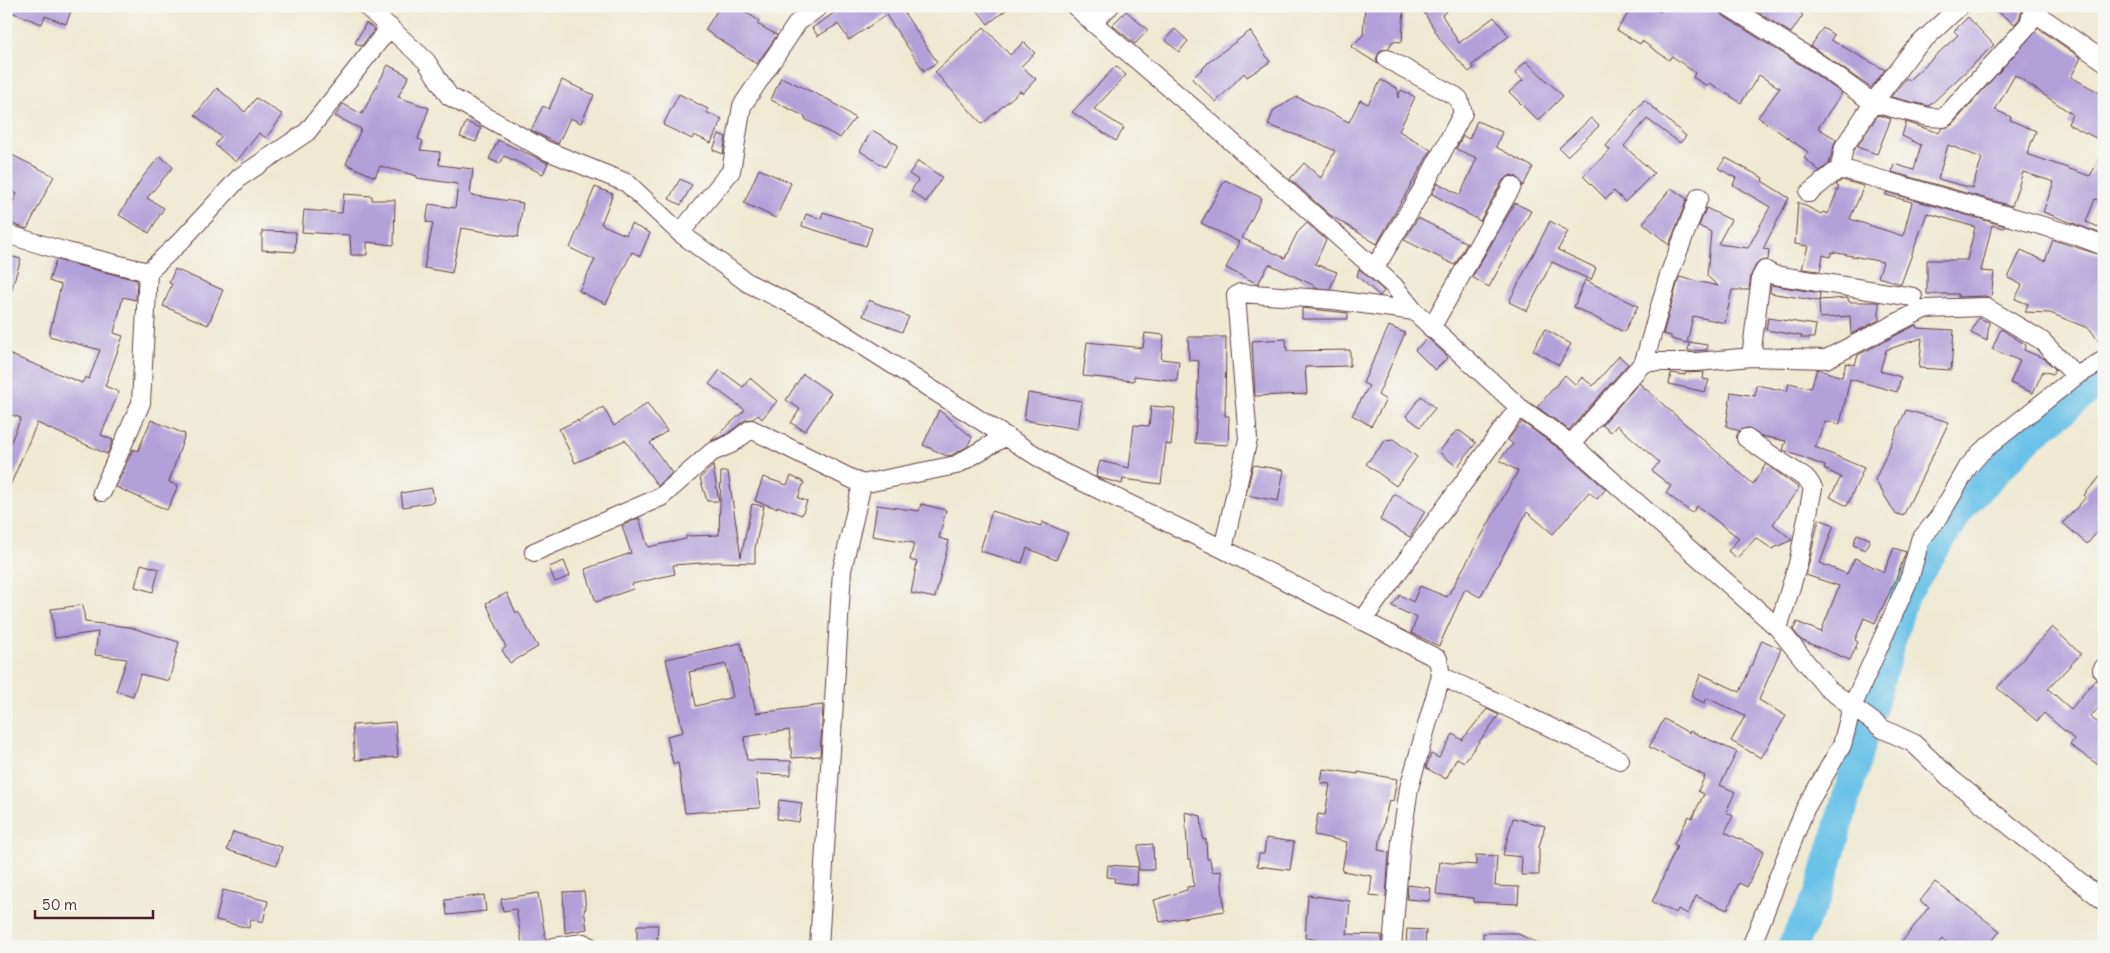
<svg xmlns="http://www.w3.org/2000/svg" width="2110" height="953" font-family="Delius,sans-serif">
	<rect width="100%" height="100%" fill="#f6f6f2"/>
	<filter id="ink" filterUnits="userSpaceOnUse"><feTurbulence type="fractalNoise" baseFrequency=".02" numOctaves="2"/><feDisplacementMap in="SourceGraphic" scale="10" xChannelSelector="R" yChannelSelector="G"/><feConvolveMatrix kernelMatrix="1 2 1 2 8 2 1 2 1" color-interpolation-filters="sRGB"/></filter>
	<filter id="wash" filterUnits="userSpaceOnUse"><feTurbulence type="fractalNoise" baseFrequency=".0096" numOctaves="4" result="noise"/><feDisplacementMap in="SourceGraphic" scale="20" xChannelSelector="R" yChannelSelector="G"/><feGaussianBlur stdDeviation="1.12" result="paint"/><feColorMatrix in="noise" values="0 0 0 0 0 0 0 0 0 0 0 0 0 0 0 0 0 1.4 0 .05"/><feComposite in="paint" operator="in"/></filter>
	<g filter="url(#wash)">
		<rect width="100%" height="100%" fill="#efe9d2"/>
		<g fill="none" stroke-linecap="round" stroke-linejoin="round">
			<path stroke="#6bc2e8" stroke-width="29" d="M1791 947 1818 896 1904 597 1964 504 2029 438 2104 378"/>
		</g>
		<g id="blocks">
			<path fill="#b2a1d9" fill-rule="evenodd" d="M6 6H73L66 24 45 16 42 24 6 10Z
				M720 6H737L759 21 757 24 777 35 757 64 705 30Z
				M844 6H899L901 12 903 11 937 62 924 71 886 15 849 40 838 24 818 36 812 28Z
				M974 6H1011L988 24Z
				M1365 6H1404L1402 42 1393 41 1388 49 1381 50 1376 59 1378 64 1351 47 1363 35Z
				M1420 6H1453L1442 15 1459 43 1494 17 1509 36 1472 65 1474 68 1469 72 1442 42Z
				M1633 6H1650L1660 12 1663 6H1717L1722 15 1812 72 1842 93 1818 128 1836 139 1829 164 1820 171 1804 158 1808 152 1758 117 1780 88 1759 75 1741 103 1710 83 1707 86 1693 77 1695 73 1672 56 1669 60 1642 41 1640 44 1617 30Z
				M1748 6H1790L1803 15 1791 33Z
				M1989 6H2017L2022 10 2019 19 2015 24Z
				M1126 11 1148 30 1135 44 1112 25Z
				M1968 17 1994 45 1929 106 1891 97 1906 78 1909 80 1958 35 1954 31Z
				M366 23 375 29 361 46 355 43Z
				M984 27 1010 55 1024 42 1035 53 1021 66 1036 79 1023 93 1020 91 982 124 935 72Z
				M1823 28 1834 35 1831 40 1885 70 1871 88 1811 46Z
				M2038 28 2081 58 2071 77 2104 95V142L2068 124 2072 114 2015 75 1995 110 2011 117 2010 120 2036 131 2027 154 2090 176 2104 151V202L2095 199 2086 222 2104 229V235L2043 212 2054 182 2023 172 2012 206 1892 172 1894 164 1914 170 1921 145 1902 136 1906 122 1939 133 1942 128 1952 125ZM1948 145 1982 158 1972 188 1938 179Z
				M1175 29 1188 41 1179 52 1165 40Z
				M1250 31 1270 62 1247 77 1244 73 1216 102 1192 79 1211 60Z
				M1526 61 1563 96 1538 121 1509 92 1523 80 1515 73Z
				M388 65 409 76 398 97 429 108 418 139 423 141 420 150 440 152 439 165 473 169 470 195 523 203 518 237 461 228 452 273 424 268 433 223 426 222 429 204 455 208 458 184 417 178V176L380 166 375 177 346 164 361 129 335 116 343 104 362 114Z
				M1116 66 1126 75 1094 109 1124 128 1116 141 1072 112Z
				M781 77 831 101 855 118 840 138 805 119 806 117 771 100Z
				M562 80 594 95 581 123 570 118 558 144 531 130 543 106 549 109Z
				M1381 80 1398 89V98L1401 90 1415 97 1399 131 1431 150 1377 244 1330 215 1290 179 1304 163 1321 178 1335 151 1321 144 1268 125 1274 110 1297 97 1349 122 1360 100 1368 104Z
				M217 88 245 112 256 98 283 115 266 138 259 133 236 162 215 145 221 137 195 115Z
				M679 94 708 109 706 112 722 119 711 143 694 135 692 139 663 125Z
				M1644 100 1686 136 1680 143 1647 119 1624 146 1654 173 1625 202 1614 191 1606 199 1583 176 1610 150 1606 146Z
				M1878 115 1891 119 1877 154 1857 147Z
				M1591 118 1599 126 1567 156 1559 148Z
				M1477 121 1502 132 1496 147 1533 167 1523 186 1517 177 1511 175 1503 180 1480 221 1432 194 1438 183 1460 195 1477 158 1456 149 1463 136 1469 139Z
				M466 122 481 128 476 142 460 137Z
				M872 130 898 145 885 167 860 151Z
				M719 134 726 137 723 154 713 150Z
				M498 140 548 163 543 174 504 156 500 164 489 159Z
				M6 152 54 176 27 229 6 222V215L17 194 6 188Z
				M160 156 173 167 147 198 164 208 149 233 119 215 142 178Z
				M1726 158 1763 178 1762 181 1789 198 1763 249 1769 250 1768 260 1760 261 1756 265 1751 275 1749 290H1732L1725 323 1693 316 1687 343 1671 339V336L1663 334 1679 277 1718 286 1707 276 1711 232 1699 226 1706 208 1731 220 1718 244 1748 248 1770 207 1733 185 1736 178 1718 168Z
				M918 161 942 177 926 202 911 191 918 180 909 174Z
				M759 169 791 183 776 218 744 203Z
				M680 179 692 185 681 205 669 199Z
				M1225 180 1262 198 1242 238 1285 258 1297 233 1307 223 1326 240 1315 264 1337 272 1330 289 1314 288 1315 286 1269 264 1258 284 1226 268 1239 242 1201 223Z
				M1842 180 1864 186 1850 219 1903 236 1912 202 1886 195V192L2005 226 2004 228 1992 225 1981 271 1994 272 1991 298 1985 296 1958 297V294H1927V260H1967L1975 227 1927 213 1901 284 1878 277 1883 262 1832 252 1830 257 1823 255 1820 271 1802 269 1808 246 1795 244 1798 202 1821 214 1823 212 1828 214 1839 187 1836 185Z
				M595 187 613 194 601 224 626 235 631 224 650 233 640 256 632 252 606 304 579 291 595 260 570 248Z
				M1671 188 1687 199 1669 245 1643 223Z
				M344 194 372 196V200H395L394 245 367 242V255H351L350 235 302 232 304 210 342 213Z
				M1515 203 1531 211 1489 287 1472 277Z
				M823 212 872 228 866 246 802 226 806 214 821 219Z
				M1418 218 1467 243 1455 265 1404 240Z
				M1550 221 1568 231 1558 250 1596 268 1591 280 1552 262 1527 311 1509 302Z
				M262 231 296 232 295 252 262 250Z
				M2053 240 2104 256V349L2090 329 2050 313 2025 312 2028 304 2015 299 2022 285 2008 278 2021 250 2045 261Z
				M6 255 21 259 9 297H6Z
				M56 260 137 280 136 300 123 297 114 333 123 336 105 386 119 392 101 435 113 440 107 454 37 423 6 495V453L21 418 6 413V353L82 383 85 377 89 379 100 350 49 336 61 285 49 281Z
				M175 269 223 290 208 325 163 306 172 284 169 283Z
				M1359 269 1384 291 1380 296 1357 276Z
				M1585 280 1638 306 1624 332 1574 307Z
				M1771 285 1820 293 1819 301 1770 293Z
				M1848 298 1849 302H1879V320L1851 334 1850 316 1820 318 1819 300Z
				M869 300 909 317 902 332 863 316Z
				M1302 308 1348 313V319H1302Z
				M1768 318 1816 325 1814 338H1801L1802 336 1766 330Z
				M1978 318 1989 322 1987 341 1971 333Z
				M1916 325 1917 328 1954 330 1951 370 1919 368 1922 338 1886 350 1880 371 1901 377 1897 392 1850 379 1840 424 1825 421 1815 447 1864 468 1847 506 1830 497 1841 477 1824 469 1825 466 1783 450 1786 441 1761 436 1747 428 1739 431 1726 426 1731 392 1755 396 1756 385 1787 391 1789 383 1811 388 1817 369 1842 377 1846 363 1855 365 1858 355Z
				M1389 326 1405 333 1378 395 1386 400 1371 426 1352 415 1369 386 1363 383Z
				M1545 329 1571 344 1559 365 1533 350Z
				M2001 329 2026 345 2024 350 2045 359 2055 369 2053 374 2043 371 2033 393 2010 383 2020 361 1992 349Z
				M1145 333 1164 335 1161 359 1179 361 1177 381 1134 376V381L1083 376 1087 342 1143 348Z
				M1188 337H1226L1225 416H1229L1228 445 1195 443 1199 361 1189 360Z
				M1428 338 1448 357 1435 370 1415 350Z
				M1286 339 1287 351 1350 350V366L1305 367 1307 394 1255 396 1252 341Z
				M1689 342 1707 345V350L1688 351Z
				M1619 356 1628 364 1569 430 1537 407 1565 375 1576 385 1582 377 1593 386Z
				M720 370 743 387 750 378 777 401 762 419 758 415 753 419 745 420 726 435 711 441 745 410 709 384Z
				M1704 372 1703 379 1709 380 1705 392 1669 384 1671 373 1685 375V373Z
				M803 374 831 393 805 431 791 423 800 409 786 400Z
				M1639 383 1753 484 1766 464 1799 488 1773 524 1792 540 1772 549 1756 538 1737 558 1728 551 1739 538 1697 506 1692 513 1666 493 1671 486 1652 471 1659 462 1617 425 1611 432 1602 425Z
				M1028 393 1082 401 1078 429 1024 420Z
				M1421 396 1435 408 1420 427 1406 416Z
				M647 403 667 431 650 443 672 473 658 486 625 440 575 463 559 429 578 420V422L603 407 614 426Z
				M1151 406 1175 408 1171 445 1166 444 1161 484 1123 479 1122 484 1096 477 1100 461 1129 468 1134 425 1149 426Z
				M939 410 972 437 967 447 952 455 947 456 923 445Z
				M1906 410 1949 422 1903 516 1895 513 1875 480Z
				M151 420 185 434 169 482 178 486 167 510 116 487 133 449 138 451Z
				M1522 422 1564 452 1606 489 1597 499 1589 492 1553 534 1527 512 1480 597 1465 589 1439 646 1411 633 1417 618 1392 606 1400 595 1413 602 1420 586 1447 597 1518 471 1499 460 1513 444 1508 440Z
				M1456 431H1460L1476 443 1457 467 1439 452Z
				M1393 439 1417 457 1396 486 1366 464 1386 440Z
				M1253 465 1284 470 1278 501 1246 495Z
				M713 466 719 501H707L700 478Z
				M721 472H728L741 557 752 504 764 506 755 548V563L716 562 673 565 675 574 632 584 633 589 596 602 585 569 631 553 622 526 639 518 648 547 686 539V536L719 535Z
				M2104 472V524L2087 544 2063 523 2086 497 2084 495Z
				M791 476 804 482 798 498 807 501 802 515 777 506V508L755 501 763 477 787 485Z
				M432 488 434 502 403 507 401 493Z
				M1394 494 1425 511 1410 537 1380 520Z
				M921 504 946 510 939 538 949 541 935 598 911 593 917 562 910 560 914 543 872 536 877 505 919 511Z
				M992 511 1041 526 1042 522 1068 533 1056 560 1027 548 1022 563 980 551Z
				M1819 519 1834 525 1820 563 1847 574 1855 558 1884 572 1894 548 1906 552 1896 579 1875 623 1864 618 1855 640 1858 642 1850 660 1801 640 1793 630 1797 622 1821 632 1839 586 1806 575Z
				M1857 534 1870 539 1865 550 1853 545Z
				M564 561 570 576 555 582 549 567Z
				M141 564 159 569 153 592 135 587Z
				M507 593 516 613 518 611 538 647 510 663 502 650 506 647 486 603Z
				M83 605 85 622 129 627 179 642 169 681 140 674 133 696 116 691 127 659 95 655 98 632 55 638 51 609Z
				M2052 627 2081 654 2048 689 2071 709 2095 680 2104 685V702L2090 717 2104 727V769L2070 745 2074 739 2044 713 2037 721 1997 688Z
				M1762 640 1781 649 1759 700 1786 716 1761 758 1731 741 1745 716 1707 698 1704 703 1691 696 1701 674 1740 692Z
				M741 643 756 713 823 705 820 756 792 758 789 730 744 737 747 760 791 761V775L756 774 760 808 685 813 678 763 673 764 667 736 683 732 666 659ZM726 664 733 697 696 706 689 672Z
				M1487 709 1499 715 1464 762 1457 758 1446 779 1426 768 1431 754 1439 758 1453 734 1462 740Z
				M1664 719 1689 733 1690 731 1737 752 1720 785 1735 792 1726 812 1733 816 1725 832 1764 851 1747 887 1739 883 1727 910 1696 896 1688 914 1678 909 1676 913 1652 902 1677 846 1674 844 1689 816 1692 818 1704 794 1698 791 1705 776 1649 747Z
				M395 722 398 757 355 760 352 725Z
				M1323 769 1358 774V772L1397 779 1393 801 1389 800 1378 850 1389 852 1386 897 1370 895 1372 876 1342 871 1347 842 1314 835 1318 814 1325 815 1330 784 1321 783Z
				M779 800 802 803 799 822 777 819Z
				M1185 812 1201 816 1203 840 1206 839 1207 859H1210L1212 872 1221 871 1224 911 1160 922 1154 900 1187 890V887L1194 886 1191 859H1188Z
				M1513 818 1545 826 1539 847V875H1521L1522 857 1503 855Z
				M233 832 282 847 277 865 227 850Z
				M1266 838 1294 842 1290 870 1257 866 1259 854H1264Z
				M1153 844 1154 870H1139L1138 845Z
				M1476 855 1497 856 1495 886 1519 887 1518 904 1474 902V898L1436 894 1440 862 1476 865Z
				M1108 865 1138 867 1137 885 1114 882 1115 878 1107 877Z
				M1935 882 2000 931 1987 947H1953L1942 939 1936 947H1898L1929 907 1920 901Z
				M1408 885 1431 888 1429 901 1407 899Z
				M223 890 268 901 263 922 251 919 249 928 216 920Z
				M584 891 586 909H584L587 929 565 933 563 892Z
				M538 893 546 941 522 944 516 909 503 911 501 899Z
				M484 895 486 911 447 915 445 900Z
				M1308 895 1350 901 1347 934 1382 935 1381 947H1314L1315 939 1305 938Z
				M637 925H658L657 943 637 942Z
				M1407 929 1426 930 1425 947H1406Z
				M1483 933H1516L1547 947H1483Z"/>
		</g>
	</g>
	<g filter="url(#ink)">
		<use href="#blocks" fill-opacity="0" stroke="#633d44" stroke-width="1"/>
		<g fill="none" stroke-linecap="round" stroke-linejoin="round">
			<defs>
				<path id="minor" d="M366 6 426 61 449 96 545 150 627 183 680 233 748 283 818 317 1060 471 1223 549 1438 659 1441 676 1409 788 1401 841 1392 947
					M1075 6 1092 22 1110 6
					M1728 6 1818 63 1873 103 1929 117 1944 118 2029 24 2032 13 2038 15 2104 61
					M1092 22 1205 118 1394 286 1414 311
					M1840 168 2078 236 2104 246
					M1809 193 1840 168 1844 147 1873 103 1913 50 1960 6
					M680 233 731 171 742 106 798 22 820 6
					M6 234 67 252 148 272
					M1374 269 1422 190 1463 113 1459 99 1455 96 1387 59
					M1431 328 1512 186
					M1751 357 1761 277 1765 270 1774 275 1913 297
					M1644 362 1669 275 1699 197
					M1746 438 1808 480 1813 488 1798 564 1778 628
					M1571 444 1644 362H1697L1751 357 1826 359 1924 309 1985 307 2041 340 2076 376
					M102 492 141 403 148 272 180 242 240 177 307 132 390 27
					M1223 549 1248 439 1236 296 1240 293 1334 300 1414 311 1519 407 1571 444 1778 628 1827 688 1883 729 1913 743 1950 778 2104 901
					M534 552 661 497 712 452 731 444 751 429 862 484
					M1362 621 1519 407
					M2104 667 2102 670 2104 674
					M1441 676 1620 760
					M554 947 583 943 590 947
					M819 947 842 570 862 484 956 465 1006 436
					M1751 947 1805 809 1842 745 1852 707 1910 577 1920 540 1939 517 1968 467 1981 452 2076 376 2104 360"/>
			</defs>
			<use href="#minor" stroke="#633d44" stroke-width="20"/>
			<use href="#minor" stroke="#fff" stroke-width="18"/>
		</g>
	</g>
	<rect width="2110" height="953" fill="none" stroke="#f6f6f2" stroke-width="25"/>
	<path d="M35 910v8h118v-8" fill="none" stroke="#4a1f2b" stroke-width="2.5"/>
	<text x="42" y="910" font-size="15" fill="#4a1f2b" stroke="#f6f6f2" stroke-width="4" paint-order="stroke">50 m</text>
</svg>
